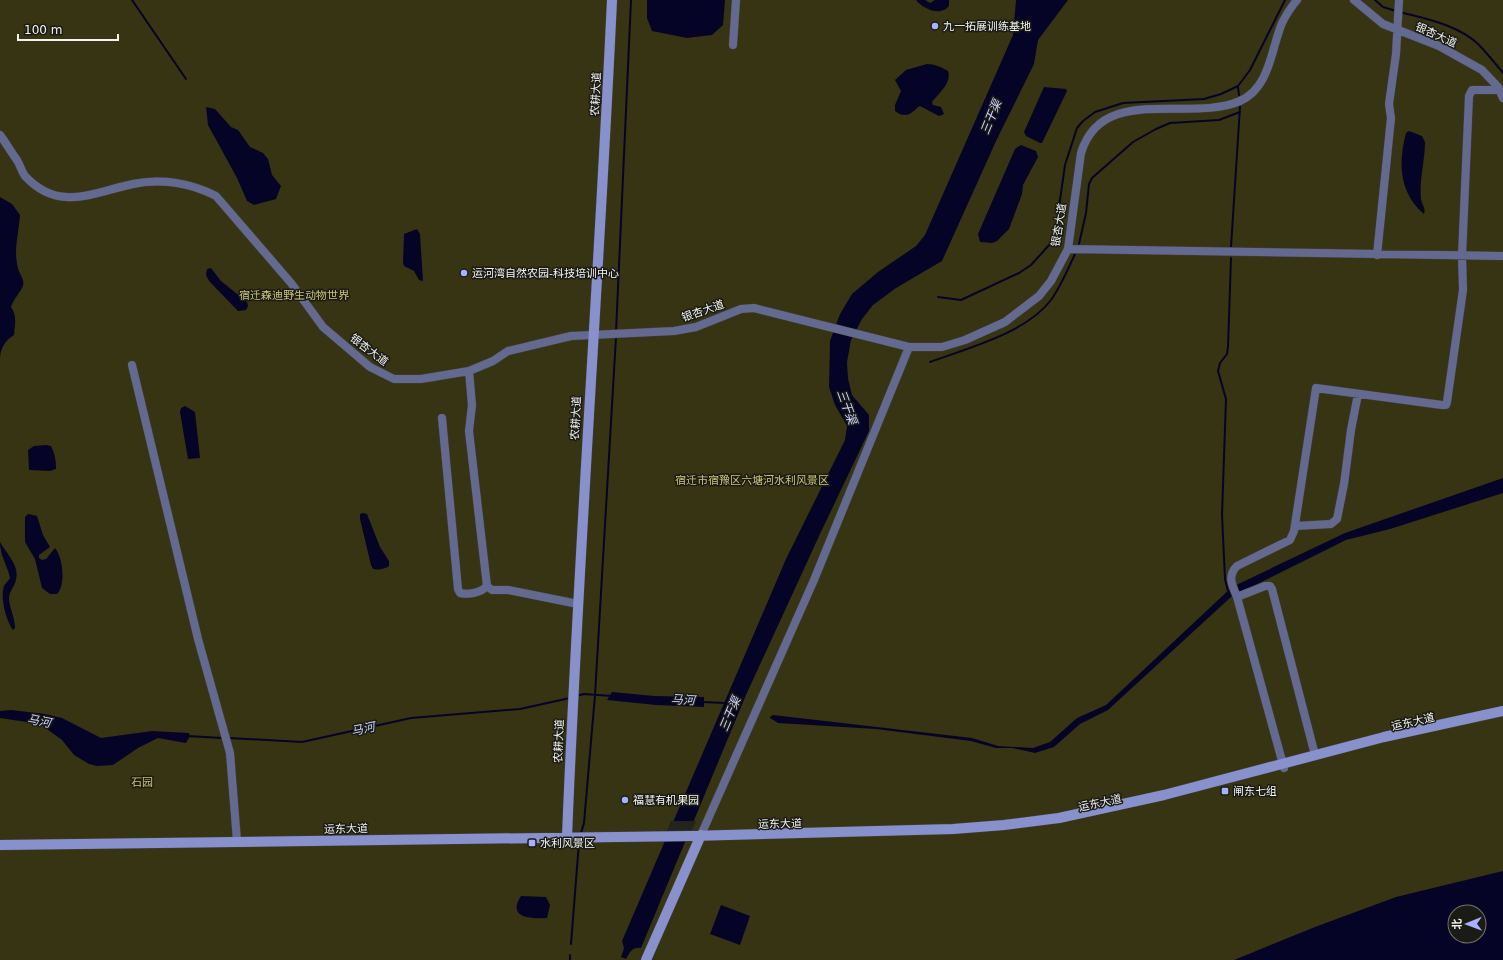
<svg xmlns="http://www.w3.org/2000/svg" width="1503" height="960" font-family="'DejaVu Sans','Noto Sans SC',sans-serif">
	<rect width="100%" height="100%" fill="#24241f"/>
	<path fill="#373413" fill-rule="evenodd" d="M0 0H1503V960H0ZM1455 912H1479V936H1455Z"/>
	<path fill="#060426" fill-rule="evenodd" d="M647 0H725L723 25 712 35 687 38 652 31 647 18Z
		M916 0H925L930 3 935 0H949V6C941 17 923 9 916 0Z
		M1016 0H1068L1038 40 1034 64 997 139 942 261 896 288 873 305 862 319 851 340 847 362 848 379 852 395 869 415V431L820 534 746 695 641 948C632 947 630 952 626 959L621 957 624 948 622 941 786 559 845 440 847 426 835 405 829 387 830 341 840 314 852 294 878 272 916 246 925 235 1013 35Z
		M927 64C935 64 941 67 948 71 952 83 939 93 932 102L933 105 941 107 944 114 939 116 920 106 918 107C911 114 905 119 895 111V105L901 91 895 80 906 70Z
		M1044 87 1066 89 1067 91 1042 143H1040L1026 136 1024 132Z
		M206 107 215 109 231 127 238 130 250 147 263 153 268 159 272 175 281 186 276 199 254 205 247 201 237 178 208 125Z
		M1409 131 1422 136 1425 142C1425 161 1419 180 1421 199 1422 205 1426 208 1424 214 1399 193 1398 163 1406 133Z
		M1021 145 1036 151 1038 157 1023 185 1022 194 1009 229 997 241 992 243 980 242 978 234 1015 149Z
		M0 197 12 204 20 215C19 233 13 250 18 268 19 274 25 279 23 286 20 293 14 298 11 307 17 315 15 325 14 335 5 341 1 347 0 358Z
		M417 229 420 234 423 281 419 280 414 271 404 266 403 263 404 234Z
		M211 268 221 281 247 302 248 306 246 310 238 311 209 281 206 275 207 269Z
		M185 406 195 412 200 458 188 459 180 412 181 408Z
		M46 445 51 446C55 454 56 460 56 469L50 471 29 470 28 450 34 446Z
		M1503 478V493L1390 529 1346 540 1231 597 1108 710 1080 724 1054 747 1035 753 1012 748H996L971 741 876 729 778 723 770 718V717L773 715 972 738 998 746 1033 748 1050 742 1077 718 1106 705 1232 587 1345 533Z
		M363 513 367 514 380 547 389 561V566C385 569 379 570 373 569L371 565 360 519V514Z
		M28 514 37 516 43 535 50 547 39 555V558L42 560 46 559 55 548C63 557 66 586 57 594H50L42 588 35 559 25 542V517Z
		M0 542C6 553 20 566 16 579 15 586 10 590 9 597 9 608 15 617 15 628L13 630C6 621 0 597 4 586 5 584 8 581 10 578 7 564 0 556 0 542Z
		M612 692 654 696 704 697V707L656 705 607 700Z
		M11 710 45 714 62 718 101 738 152 731 189 733 190 736 186 743 158 738 138 748 113 765 97 766 89 764 74 755 62 740 40 724 0 718V711Z
		M1503 871V960H1234L1315 927 1396 897ZM1455 912H1479V936H1455Z
		M521 896 546 897 550 905 547 918C533 919 506 919 521 896Z
		M721 905 750 916 740 945 710 934Z"/>
	<path fill="#24241f" d="M671 821H696L689 837 664 838Z"/>
	<g fill="none" stroke-linecap="round" stroke-linejoin="round">
		<path stroke="#060426" stroke-width="2" d="M132 0 186 79
			M1375 0 1383 7 1396 11
			M1400 12C1426 19 1458 25 1478 44 1487 53 1495 63 1503 73
			M1238 87 1239 95
			M1079 244 1086 213 1089 184 1092 178 1133 142 1156 129 1170 123 1219 120 1240 112
			M1231 247 1240 107
			M938 297 961 300 1019 273 1031 265 1050 244 1056 228 1065 165 1077 128 1083 121 1095 112 1123 103 1204 99 1221 94 1238 86 1250 70 1285 0
			M616 332 631 0
			M930 362C968 348 1026 333 1051 300 1061 286 1068 269 1075 254
			M1228 591 1225 579 1222 515 1226 399 1218 371 1220 363 1227 354 1228 347 1231 258
			M576 696 584 694 612 696
			M702 702 725 703
			M187 736 222 738
			M229 738 302 742 411 718 520 709 570 698
			M581 833 584 823 595 695 616 337
			M571 944 579 842
			M570 960V955"/>
		<defs>
			<path id="street" d="M1354 0 1383 24 1439 46 1482 70 1498 87 1503 98
				M733 45 736 0
				M0 135C6 143 11 152 17 160 20 165 22 172 25 176 59 213 94 192 133 184 161 178 191 183 216 196L291 283 323 327 370 367 394 379H421L469 371 493 361 508 351 571 336 674 331 696 327 741 309 754 308 909 347H942L965 340 1005 322 1039 296 1051 281 1068 249 1081 153C1102 83 1190 123 1240 101 1270 88 1271 49 1282 23 1286 15 1291 7 1297 0
				M1068 249 1503 256
				M1377 255 1391 118 1389 104 1396 54 1399 0
				M132 365 198 639 230 753 237 841
				M469 371 472 405 469 431 487 586 492 590H508L578 604
				M442 418 458 589 460 593C468 595 481 593 487 586
				M1295 526 1331 524 1337 519 1344 484 1351 430 1358 394
				M1237 597C1232 585 1227 576 1237 566L1290 540 1294 531 1316 388 1442 405H1446L1447 402 1463 290 1462 256 1469 96 1472 90H1499
				M1284 768 1237 597 1265 586H1270L1272 589 1315 755
				M701 835 814 580 909 347"/>
			<path id="secondary" d="M567 837C578 558 599 279 612 0
				M0 845 691 836 953 829 1004 825 1059 818 1164 795 1384 737 1503 711
				M646 960 701 835"/>
		</defs>
		<use href="#street" stroke="#41413c" stroke-width="9"/>
		<use href="#secondary" stroke="#41413c" stroke-width="11"/>
		<use href="#street" stroke="#646a8f" stroke-width="8"/>
		<use href="#secondary" stroke="#8991cc" stroke-width="10"/>
	</g>
	<g fill="#a7b1fc" stroke="#1b1b16" stroke-width="1.5">
		<circle cx="935" cy="26" r="4"/>
		<circle cx="464" cy="273" r="4"/>
		<rect x="1221" y="787" width="8" height="8" rx="2"/>
		<circle cx="625" cy="800" r="4"/>
		<rect x="528" y="839" width="8" height="8" rx="2"/>
	</g>
	<g text-anchor="middle" dominant-baseline="central" stroke-width="3" stroke-linejoin="round" paint-order="stroke">
		<g font-size="11" fill="#f4f4f0" stroke="#1b1b16" text-anchor="start">
			<text x="943" y="26">九一拓展训练基地</text>
			<text x="472" y="273">运河湾自然农园-科技培训中心</text>
			<text x="1233" y="791">闸东七组</text>
			<text x="633" y="800">福慧有机果园</text>
			<text x="540" y="843">水利风景区</text>
		</g>
		<g font-size="11" fill="#f4f4f0" stroke="#1b1b16">
			<text transform="translate(1436 35) rotate(24)">银杏大道</text>
			<text transform="translate(596 94) rotate(-87)">农耕大道</text>
			<text transform="translate(1059 225) rotate(-81)">银杏大道</text>
			<text transform="translate(703 311) rotate(-19)">银杏大道</text>
			<text transform="translate(369 350) rotate(37)">银杏大道</text>
			<text transform="translate(576 418) rotate(-87)">农耕大道</text>
			<text transform="translate(1413 722) rotate(-13)">运东大道</text>
			<text transform="translate(559 741) rotate(-88)">农耕大道</text>
			<text transform="translate(1100 803) rotate(-12)">运东大道</text>
			<text transform="translate(780 824) rotate(-1)">运东大道</text>
			<text transform="translate(346 829) rotate(-1)">运东大道</text>
		</g>
		<g font-size="11" fill="#cac577" stroke="#1b1b16">
			<text x="294" y="295">宿迁森迪野生动物世界</text>
			<text x="752" y="480">宿迁市宿豫区六塘河水利风景区</text>
			<text x="142" y="782">石园</text>
		</g>
		<g font-size="12" font-style="italic" fill="#cdd4ff" stroke="#1b1b16">
			<text transform="translate(991 117) rotate(-68)">三干渠</text>
			<text transform="translate(847 407) rotate(70)">三干渠</text>
			<text transform="translate(683 700) rotate(3)">马河</text>
			<text transform="translate(730 714) rotate(-67)">三干渠</text>
			<text transform="translate(39 721) rotate(11)">马河</text>
			<text transform="translate(363 729) rotate(-12)">马河</text>
		</g>
	</g>
	<g transform="translate(1467 924) rotate(269)"><circle r="19" fill="#1b1b16" stroke="#72726d"/>
	<path d="M0-3L7 15L0 10L-7 15Z" fill="#a7b1fc"/>
	<text y="-6" font-size="11" font-weight="bold" text-anchor="middle" fill="#f4f4f0">北</text>
	</g>
	<path d="M18 34v6h100v-6" fill="none" stroke="#f4f4f0" stroke-width="2"/>
	<text x="24" y="34" font-size="12" fill="#f4f4f0" stroke="#1b1b16" stroke-width="3" paint-order="stroke">100 m</text>
</svg>
